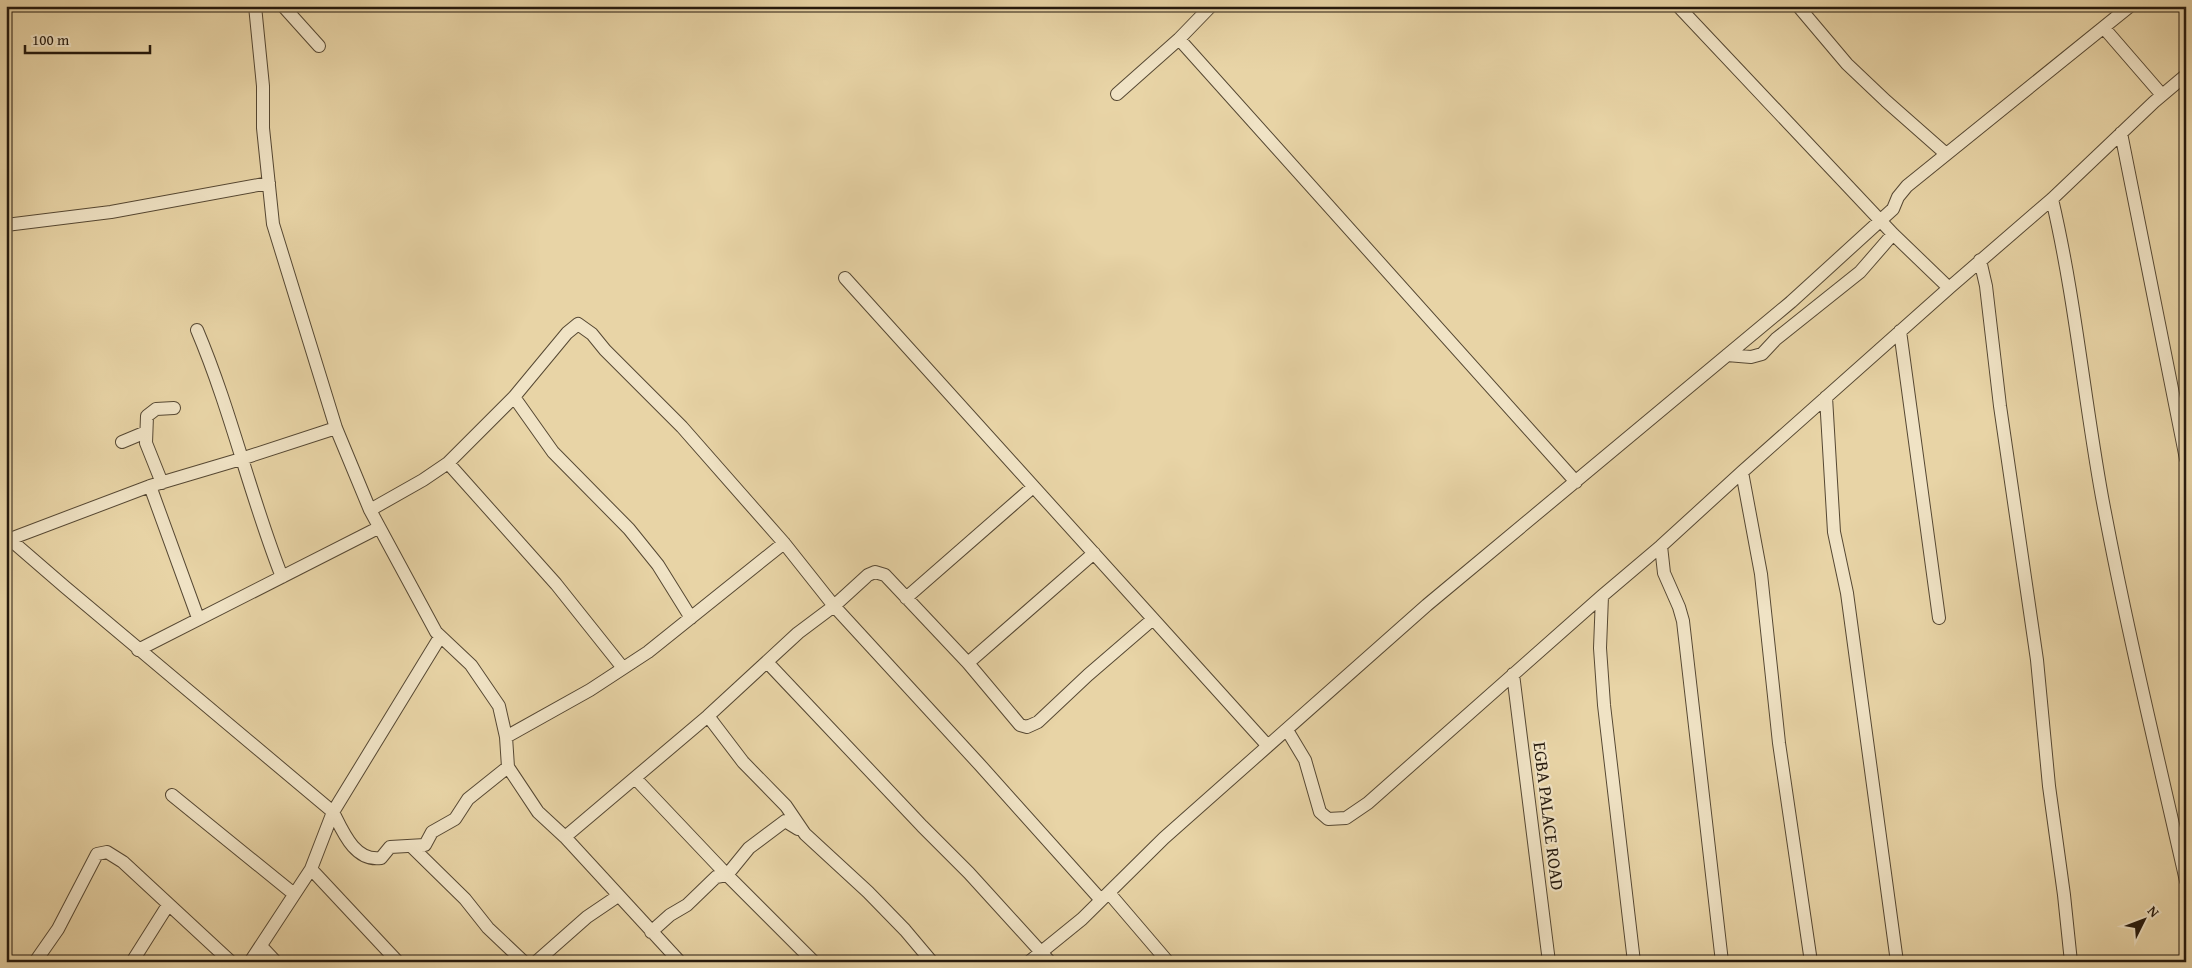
<svg xmlns="http://www.w3.org/2000/svg" width="2192" height="968" font-family="'Gentium Book Plus',serif">
	<rect width="100%" height="100%" fill="#e8d4a6"/>
	<filter id="stains"><feTurbulence type="fractalNoise" baseFrequency=".004" numOctaves="4"/><feColorMatrix values="0 0 0 0 .2 0 0 0 0 .09 0 0 0 0 .02 0 0 0 .5 -.17"/></filter>
	<radialGradient id="worn" r=".72"><stop offset=".6" stop-color="#630" stop-opacity="0"/><stop offset="1" stop-color="#630" stop-opacity=".3"/></radialGradient>
	<g fill="none" stroke-linecap="round" stroke-linejoin="round">
		<defs>
			<path id="minor" d="M255 6 263 86V128L273 224 336 428 370 510 436 632 471 665 499 706 506 737 508 767 538 812 565 837 680 962
				M283 6 319 46
				M1678 6 1893 234 1949 288 2052 199 2154 102 2186 75
				M1798 6 1847 64 1886 101 1945 153
				M2104 28 2162 95
				M1179 39 1576 482
				M1117 94 1179 39 1211 6
				M2121 133 2186 459
				M2052 199C2075 297 2084 398 2102 497 2126 626 2157 753 2186 881
				M6 225 111 212 269 183
				M1980 260 1986 286 2000 406 2037 660 2049 786 2064 895 2071 962
				M845 278 1267 745
				M197 330C231 410 250 496 282 577
				M1900 331 1939 618
				M1727 355 1751 357 1762 354 1776 339 1860 272 1893 234
				M514 397 553 452 629 529 658 565 691 618
				M1826 397 1834 532 1847 593 1897 962
				M122 442 146 432
				M448 463 556 584 623 668
				M1742 472 1761 574 1779 743 1811 962
				M162 483 146 443 147 416 156 409 174 408
				M150 486 198 618
				M370 510 423 480 448 463 514 397 567 333 578 324 592 334 605 350 682 427 784 543 834 606 980 765 1101 900
				M6 536 65 587 333 812C343 832 355 862 381 858L390 847 425 845 432 832 455 819 468 799 508 767
				M10 539 150 486 241 459 336 428
				M1661 546 1664 573 1679 607 1683 621 1722 962
				M1602 596 1600 648 1604 705 1634 962
				M906 598 1033 487
				M138 650 378 528
				M767 662 922 826 969 873 1050 962
				M968 663 1094 553
				M1513 674 1549 962
				M708 716 743 762 786 806 805 834 868 892 905 930 932 962
				M1287 730 1305 760 1320 812 1328 819 1346 818 1368 803 1602 596 1661 546 1742 472 1949 288
				M506 737 590 690 648 652 784 543
				M635 778 727 875 814 962
				M172 795 294 894
				M565 837 708 716 798 633 834 606 868 575 875 572 885 575 968 663 1020 725 1027 727 1038 722 1088 675 1153 619
				M412 847 465 899 488 928 524 962
				M311 869 398 962
				M1109 893 1168 962
				M651 932 670 915 687 905 716 877 727 875 749 848 785 821 798 829
				M261 946 276 962
				M35 962 58 929 97 854 107 852 123 862 231 962
				M132 962 168 905
				M250 962 311 869 333 812 440 637
				M536 962 587 917 618 896
				M1029 962 1082 919 1164 838 1427 605 1791 302 1893 209 1898 197 1907 186 2130 6"/>
		</defs>
		<use href="#minor" stroke="#564833" stroke-width="14"/>
		<use href="#minor" stroke="#f0e3c5" stroke-width="12"/>
	</g>
	<g text-anchor="middle" dominant-baseline="central" stroke-width="4.5" stroke-linejoin="round" paint-order="stroke">
		<g font-size="18" fill="#25190d" stroke="#f0e3c5">
			<text transform="translate(1549 816) rotate(83)">EGBA PALACE ROAD</text>
		</g>
	</g>
	<rect width="2192" height="968" fill="none" stroke="#e8d4a6" stroke-width="25"/>
	<rect x="8" y="8" width="2177" height="953" fill="none" stroke="#25190d" stroke-width="2.5"/>
	<rect x="12" y="12" width="2167" height="943" fill="none" stroke="#25190d"/>
	<g transform="translate(2144 920) rotate(48)" stroke="#f0e3c5" stroke-width="4" paint-order="stroke">
	<path d="M0-4L9 19L0 12L-9 19Z" fill="#25190d"/>
	<text y="-8" font-size="14" font-weight="bold" text-anchor="middle" fill="#25190d">N</text>
	</g>
	<path d="M25 45v8h125v-8" fill="none" stroke="#25190d" stroke-width="2.5"/>
	<text x="32" y="45" font-size="15" fill="#25190d" stroke="#f0e3c5" stroke-width="4" paint-order="stroke">100 m</text>
	<rect width="100%" height="100%" filter="url(#stains)"/>
	<rect width="100%" height="100%" fill="url(#worn)"/>
</svg>
